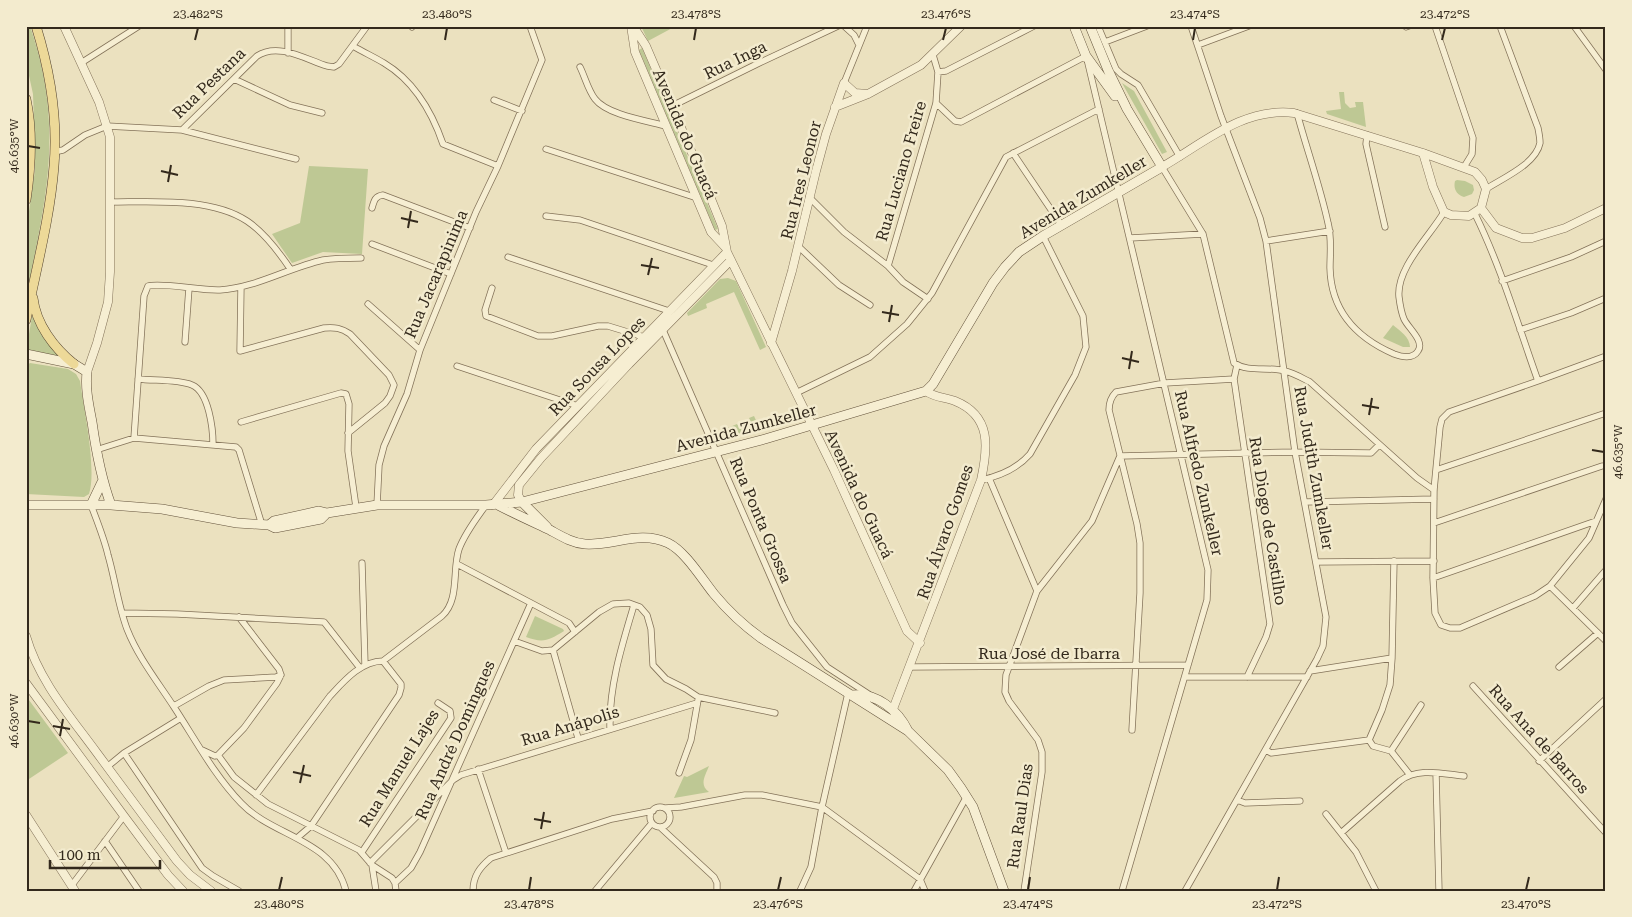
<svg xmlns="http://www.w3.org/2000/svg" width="1632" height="917" font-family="'Roboto Serif',serif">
	<rect width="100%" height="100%" fill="#ebe1bf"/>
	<path fill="#bec894" d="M26 26H30C41 58 48 91 49 124 52 182 37 241 26 298V232L35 170V150L33 94 26 62Z
		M641 26H676L648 41Z
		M642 48 718 229 715 230 639 50Z
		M1122 83 1134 91 1167 152 1162 154Z
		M1339 92H1344L1345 103 1350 108 1356 107 1355 102H1363L1366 127 1327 114 1326 111 1341 109Z
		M309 166 368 169 362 254 323 252 292 263 272 234 300 223Z
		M1457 180 1465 181 1473 185 1474 190 1472 194 1464 197C1457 195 1453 189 1455 181Z
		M728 278 736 281 766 347 760 350 734 292 706 304 707 308 688 316 687 313 720 279Z
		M32 316 45 339 61 357 26 352Z
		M1393 325C1400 331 1410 337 1410 347H1403L1383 338Z
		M30 363 68 369 76 374 80 381C84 409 97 470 89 494L84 497 26 494V366Z
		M754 416 760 429 721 439 718 432 737 424 739 427 751 422 749 418Z
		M535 616 563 629 564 631C548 641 543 643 526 637Z
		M26 696 68 753 26 781Z
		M709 766C705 776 699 785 709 792L674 798 684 776 687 777Z"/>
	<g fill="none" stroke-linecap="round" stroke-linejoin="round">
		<defs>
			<path id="minor" d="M411 26 412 27
				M844 26 854 35 859 45
				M1098 26 1116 69 1121 74 1138 85 1180 157
				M1435 26 1473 138 1472 154 1464 167
				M1574 26 1606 70
				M1406 27 1409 26
				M1105 42 1147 26
				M1198 45 1249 26
				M353 46C363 52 374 57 384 63 414 81 432 112 443 144L498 166
				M288 53V26
				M1087 59 1208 570 1207 600 1122 891
				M81 63 139 26
				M580 67C585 77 588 90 595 99 607 115 648 121 666 126
				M938 72 946 71 1034 26
				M234 79 290 105 322 113
				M844 83 867 26
				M494 100 522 111
				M936 103 955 121 961 122 1086 56
				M672 106 757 64 838 26
				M1297 113C1307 150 1320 186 1328 223 1332 238 1330 253 1330 268 1331 311 1357 338 1394 354 1402 357 1413 359 1418 351 1425 341 1408 328 1404 319 1401 312 1400 305 1399 297 1396 268 1430 236 1444 212
				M182 130 296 159
				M1367 135 1366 144 1385 227
				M546 149 697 198
				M54 152 63 150 85 135 107 126 182 130 257 56C278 42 305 59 327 66L334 67 339 64 367 26
				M1013 153 1062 226
				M1162 167 1203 234 1234 363C1249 373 1268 366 1285 371 1294 373 1302 378 1310 382L1417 478 1434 490
				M1486 189C1503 178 1536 164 1540 143 1540 138 1539 133 1538 128L1500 26
				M809 197 844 232 888 266 903 282 928 299
				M110 202C152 202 211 197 247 221 265 233 279 252 291 270
				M372 208C374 201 375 196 383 195L470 228
				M1475 214C1501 267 1518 325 1538 381L1449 412 1442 419 1440 427 1434 490 1433 578 1435 613 1441 625 1450 628H1460L1535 596 1550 586 1589 538 1606 499
				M546 216 580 220 713 265
				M1130 238 1203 234
				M1266 241 1330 231
				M372 244 451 274
				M798 246 839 285 870 305
				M508 257 669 311
				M888 266 936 103 938 72 933 55
				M1502 281 1571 257 1606 241
				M241 287 240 351 324 328C335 327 341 328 350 334L389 375 394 385 390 396 385 403 348 433
				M492 288 485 310 486 316 538 336H552L598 326H608L644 337
				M368 304 420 350
				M663 330 783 605 792 623 827 667 870 695
				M1520 330 1571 313 1606 298
				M185 342 189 288
				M1237 365 1234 379 1270 624 1266 637 1247 677
				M457 366 578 406
				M138 379C155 381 176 379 192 385 209 392 213 429 213 445
				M1538 381 1606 356
				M796 393 870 357 907 324 932 293 1006 157 1099 109
				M241 422 341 393 346 394 349 404 348 451 356 507
				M134 438 144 296 148 286C162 282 201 291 220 290 255 288 288 268 323 260 335 258 348 258 361 258
				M96 450 134 438 236 447 239 450 262 525
				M1436 470 1606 413
				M989 478 1037 591
				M981 480C1000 476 1017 469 1030 454L1075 375 1086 347 1083 316 1043 236
				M1305 502 1434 499
				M91 505C97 521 104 538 108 555 115 579 118 605 127 629 138 657 157 681 174 707 195 739 214 775 241 803 273 837 333 839 346 891
				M377 505 379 465 384 446 407 394 420 350 476 212 498 166 542 60 530 26
				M1434 523 1602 466
				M1316 562 1434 561
				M362 563 365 665
				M457 564 569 623 575 632
				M1433 578 1596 521
				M1550 586 1606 641
				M1573 608 1606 570
				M122 613 177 614 324 622 360 668
				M514 641 542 651 553 650 599 612 613 604 629 603 640 607 647 615 651 629 653 665 666 679 686 689 698 697 775 713
				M553 650 578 738
				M383 661 442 616C460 600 452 569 459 549 465 533 476 519 486 505
				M910 667 1188 665
				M1559 667 1598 633
				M1310 671 1392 658
				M1185 677H1307
				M1473 686 1606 833
				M174 706 209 686 224 680 276 677 281 675 279 669 239 617
				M610 728C609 686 622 645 634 605
				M1132 730 1140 593V543L1137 524 1109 410C1109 402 1111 397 1116 392L1165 383 1234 379
				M1369 740 1382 710 1390 685 1392 658 1394 561
				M1369 740 1373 746 1391 751 1410 775
				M202 750 215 756 218 755 234 777 268 804 359 850 372 865 392 878 395 883 396 891
				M1266 750 1271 753 1369 740
				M1391 751 1421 705
				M124 753 202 868 213 876 239 891
				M218 755 244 728 277 683 281 675
				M1539 761 1606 699
				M107 767 124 753 181 718
				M478 769 506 853
				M679 773 691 740 698 700
				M1436 773 1439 891
				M256 795 330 696C344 681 361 661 383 661
				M1237 800 1245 803 1300 801
				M650 817a10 10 0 1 1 20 0a10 10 0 1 1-20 0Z
				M665 808 681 807 745 795H762L822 807 920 879 925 891
				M1326 814 1356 852 1376 891
				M661 828 714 877 717 883V891
				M1341 833 1400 781C1418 767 1443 774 1464 776
				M297 838 311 826 399 695 401 688V684L383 661
				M105 841 139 891
				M362 852 451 718 450 711 438 703
				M370 863 453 780 461 775 697 703
				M372 865 376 891
				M395 883 411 868 420 852 531 603
				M72 885 124 816
				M473 891C473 876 480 867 491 858L612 819 653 811
				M595 891 652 823
				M800 891 811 867 822 807 848 693
				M914 891 967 796
				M1024 891 1042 772V752L1038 740 1009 701 1005 692 1006 675 1037 591 1092 521 1120 456 1295 452 1371 453 1379 445
				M1185 891 1317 659 1323 646 1326 617 1295 452 1266 241 1260 218 1221 116 1191 26"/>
			<path id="tertiary" d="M64 26 99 102 110 137V272L108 302 97 343 87 372
				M631 26 635 52 711 232 725 247
				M633 26 646 46 701 174 722 226 727 252 834 470 907 631 920 643
				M835 107 868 94 921 65 961 26
				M1423 153 1433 187 1444 212 1451 215 1469 216 1481 208
				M1162 167C1204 143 1243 107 1294 113L1423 153 1475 172 1482 180 1486 189 1481 208
				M1481 208 1496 228 1522 238H1532L1565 228 1606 208
				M771 343 792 271 816 171 826 134 844 83 855 93 868 94
				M522 502 518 495 519 485 541 458 629 364 731 260
				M493 505 536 449 727 252
				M26 636C39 681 70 716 97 753 124 789 150 825 177 861L190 875 211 891
				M26 683 124 816 168 875 183 891
				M893 709 981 480C988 448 992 416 955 401 945 397 935 398 926 391
				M26 815 75 891"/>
			<path id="secondary" d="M1074 26 1086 56 1115 96
				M26 354 74 364 87 372C85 389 89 406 92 422 96 451 101 478 111 505
				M522 502 547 527
				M26 505H111L162 509 237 523 269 525 275 528 321 519 327 513
				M91 505 102 482
				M498 505C515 514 533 522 550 530 561 536 572 543 585 544 613 546 640 530 668 543 685 551 702 579 714 594 728 611 743 625 761 638L908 731 948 770 961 788 973 807 1004 891
				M269 525 274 521 319 511 327 513 377 505H486L522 502 765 439 926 391 933 384 993 283 1005 267 1019 252 1043 236 1162 167 1127 109 1108 70 1090 26
				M852 695C876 692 898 710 908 731"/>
			<path id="primary" d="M26 99C33 132 31 167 26 200
				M33 298C36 324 54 348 74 364
				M26 320C36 269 50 218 54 166 58 119 50 71 36 26"/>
		</defs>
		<use href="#minor" stroke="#837259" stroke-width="7"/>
		<use href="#tertiary" stroke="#837259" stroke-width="9"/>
		<use href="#secondary" stroke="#64533c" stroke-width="10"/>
		<use href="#primary" stroke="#50402d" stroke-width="10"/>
		<use href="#minor" stroke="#f6eed2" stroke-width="5.5"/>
		<use href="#tertiary" stroke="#f6eed2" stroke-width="8"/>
		<use href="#secondary" stroke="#f6eed2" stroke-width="9"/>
		<use href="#primary" stroke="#edd998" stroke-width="9"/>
	</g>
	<path fill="none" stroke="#33291c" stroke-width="2" d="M195 40 198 28M445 40 447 28M694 40 696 28M943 40 946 28M1193 40 1195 28M1442 40 1445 28M28 146 40 148M161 171 178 175M168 182 171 165M401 218 418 222M408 228 411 211M641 265 659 268M648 275 652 258M882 312 899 315M889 322 892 305M1122 358 1139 362M1129 369 1132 351M1362 405 1379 408M1369 415 1372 398M1592 450 1604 452M28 721 40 723M53 726 70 729M60 736 63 719M293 772 311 776M300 783 304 765M534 819 551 822M541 829 544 812M279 890 282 877M529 890 531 877M778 890 781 877M1028 890 1030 877M1277 890 1279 877M1526 890 1529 877"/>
	<g text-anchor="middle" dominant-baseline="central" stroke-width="5" stroke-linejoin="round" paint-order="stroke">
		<g font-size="16" fill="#33291c" stroke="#f3ebce">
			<text transform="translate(735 60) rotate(-26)">Rua Inga</text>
			<text transform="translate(209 83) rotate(-44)">Rua Pestana</text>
			<text transform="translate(685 134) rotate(67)">Avenida do Guacá</text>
			<text transform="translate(901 171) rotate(-74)">Rua Luciano Freire</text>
			<text transform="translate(801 180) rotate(-76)">Rua Ires Leonor</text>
			<text transform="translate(1083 197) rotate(-31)">Avenida Zumkeller</text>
			<text transform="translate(436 274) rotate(-67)">Rua Jacarapinima</text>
			<text transform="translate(597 366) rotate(-46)">Rua Sousa Lopes</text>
			<text transform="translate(746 428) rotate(-15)">Avenida Zumkeller</text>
			<text transform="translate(1314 468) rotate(80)">Rua Judith Zumkeller</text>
			<text transform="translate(1199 473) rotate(77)">Rua Alfredo Zunkeller</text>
			<text transform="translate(859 494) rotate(65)">Avenida do Guacá</text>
			<text transform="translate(761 520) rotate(67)">Rua Ponta Grossa</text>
			<text transform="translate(1268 521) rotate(81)">Rua Diogo de Castilho</text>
			<text transform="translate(945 532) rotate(-71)">Rua Álvaro Gomes</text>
			<text x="1049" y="653">Rua José de Ibarra</text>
			<text transform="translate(570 726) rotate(-17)">Rua Anápolis</text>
			<text transform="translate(1539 739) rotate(48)">Rua Ana de Barros</text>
			<text transform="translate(455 740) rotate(-66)">Rua André Domingues</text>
			<text transform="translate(399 768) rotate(-58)">Rua Manuel Lajes</text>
			<text transform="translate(1020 816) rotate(-82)">Rua Raul Dias</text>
		</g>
	</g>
	<rect width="1632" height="917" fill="none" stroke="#f3ebce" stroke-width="55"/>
	<path d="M50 860v8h110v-8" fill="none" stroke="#33291c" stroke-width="2.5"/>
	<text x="58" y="860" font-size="15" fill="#33291c" stroke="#f3ebce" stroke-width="4" paint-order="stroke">100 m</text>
	<rect x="28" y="28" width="1576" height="862" fill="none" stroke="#33291c" stroke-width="2"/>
	<g font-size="12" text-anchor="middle" fill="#33291c">
		<text x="198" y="18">23.482°S</text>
		<text x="447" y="18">23.480°S</text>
		<text x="696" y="18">23.478°S</text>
		<text x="946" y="18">23.476°S</text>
		<text x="1195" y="18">23.474°S</text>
		<text x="1445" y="18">23.472°S</text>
		<text transform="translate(14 146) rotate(-90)" y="4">46.635°W</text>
		<text transform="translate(1618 452) rotate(-90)" y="4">46.635°W</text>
		<text transform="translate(14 721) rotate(-90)" y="4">46.630°W</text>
		<text x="279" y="908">23.480°S</text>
		<text x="529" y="908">23.478°S</text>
		<text x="778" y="908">23.476°S</text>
		<text x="1028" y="908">23.474°S</text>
		<text x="1277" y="908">23.472°S</text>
		<text x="1526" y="908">23.470°S</text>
	</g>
</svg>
